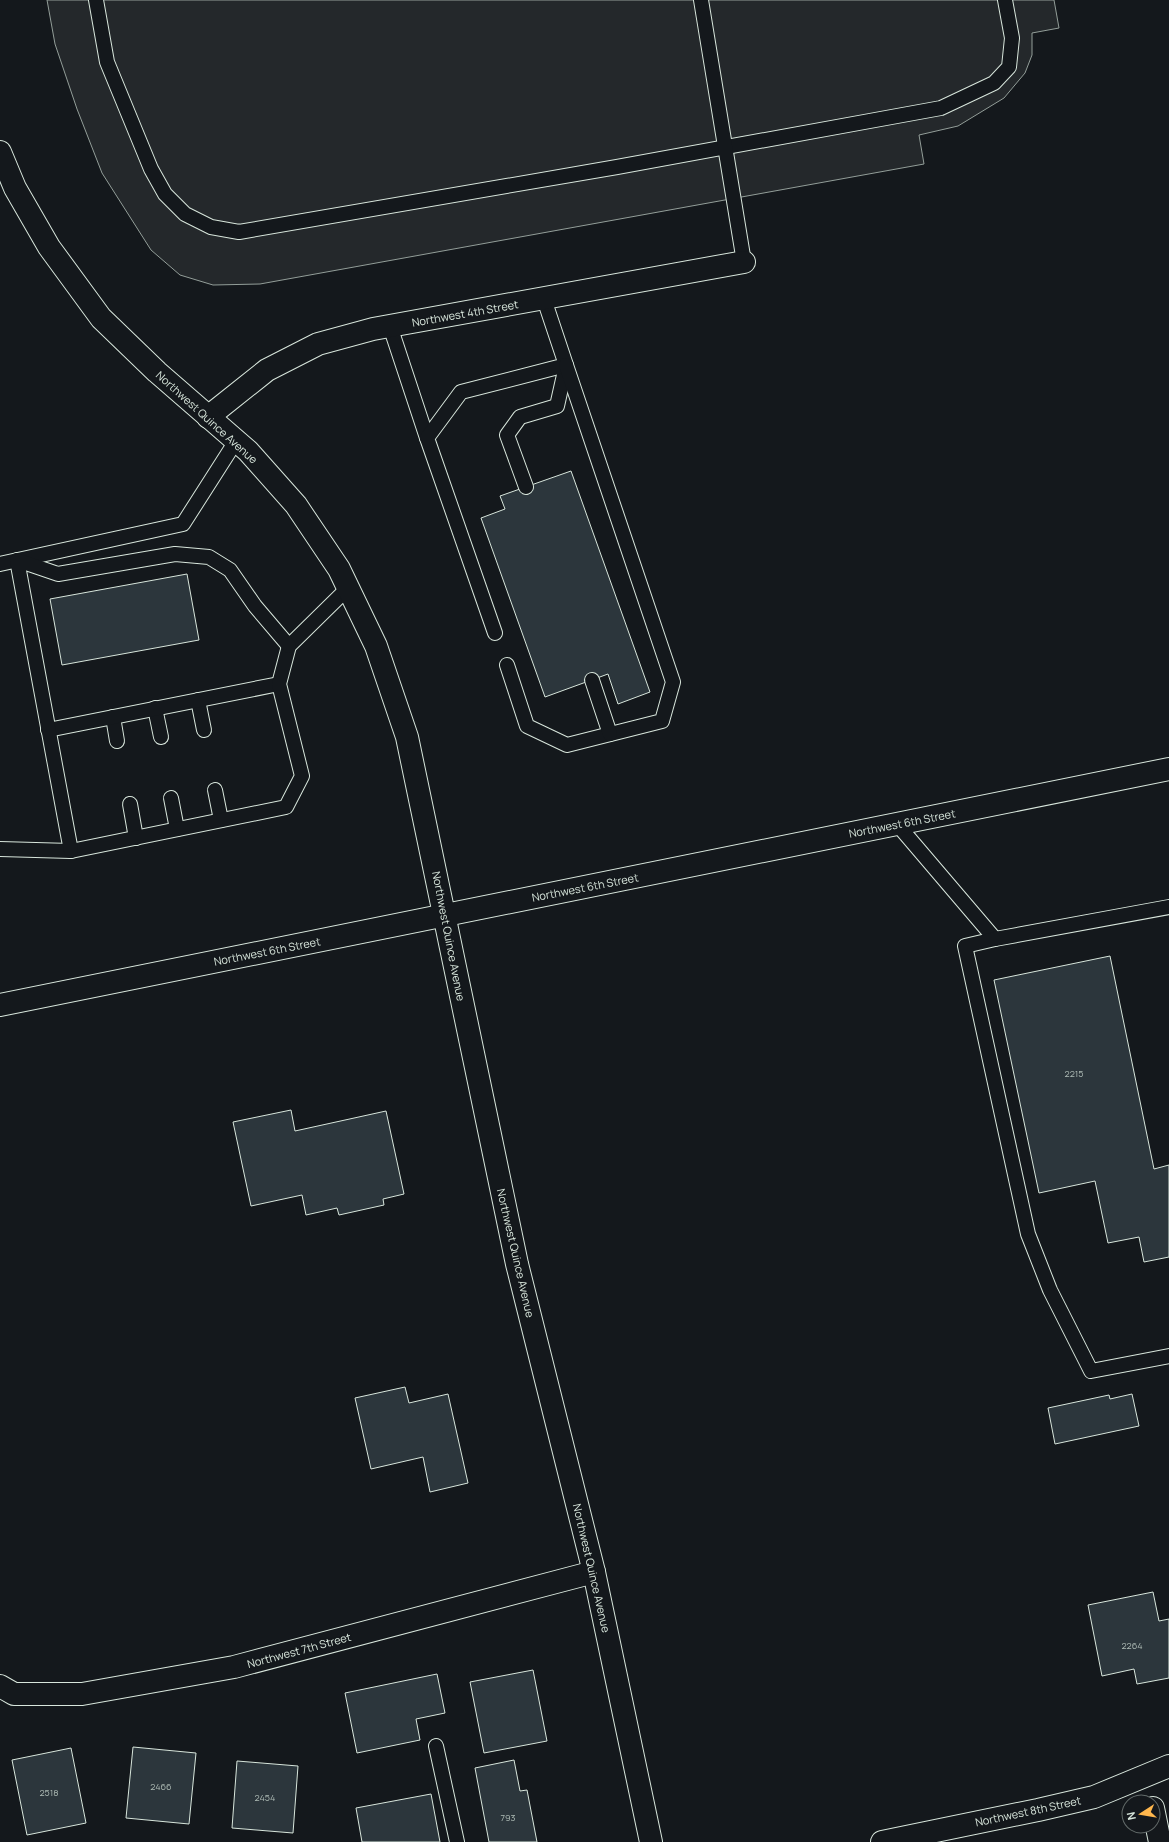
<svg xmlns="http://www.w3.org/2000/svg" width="1169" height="1842" font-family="Manrope,sans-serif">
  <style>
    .parking { fill: #24282b; stroke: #939e99 }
    .building { fill: #2c363c; stroke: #d8e6dc }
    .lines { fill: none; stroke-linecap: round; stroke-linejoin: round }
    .service-casing { stroke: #d8e6dc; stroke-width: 16 }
    .minor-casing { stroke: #d8e6dc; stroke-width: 24 }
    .tertiary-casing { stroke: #d8e6dc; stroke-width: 24 }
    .primary-casing { stroke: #d8e6dc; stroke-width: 24 }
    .service { stroke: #14181c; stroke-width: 14 }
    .minor { stroke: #14181c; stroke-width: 22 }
    .tertiary { stroke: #14181c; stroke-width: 22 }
    .primary { stroke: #14181c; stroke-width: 22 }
    .labels { text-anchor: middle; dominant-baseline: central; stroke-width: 3; stroke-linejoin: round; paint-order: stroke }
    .number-label { font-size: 9px; fill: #adbab4 }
    .street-label { font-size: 11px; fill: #d8e6dc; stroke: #14181c }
  </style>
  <rect width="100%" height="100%" fill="#14181c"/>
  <!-- parking -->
  <polygon class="parking" points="47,0 1054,0 1059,28 1032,33 1032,55 1025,73 1004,98 958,126 919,135 924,164 260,284 213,285 180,275 151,250 102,173 77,109 55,44"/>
  <!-- building -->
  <g class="building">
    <polygon points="571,471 650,692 618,704 608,674 545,697 481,518 505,509 500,496"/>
    <polygon points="187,574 199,640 62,665 50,599"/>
    <polygon points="1110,956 1154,1169 1169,1165 1169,1257 1144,1262 1139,1237 1108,1243 1095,1181 1039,1193 994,980"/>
    <polygon points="291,1110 295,1131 386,1111 404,1194 383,1199 384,1205 339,1215 337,1208 306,1215 302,1195 251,1206 233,1122"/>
    <polygon points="405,1387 409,1403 448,1394 468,1483 430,1492 423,1457 371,1469 355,1398"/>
    <polygon points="1132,1394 1139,1426 1055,1444 1048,1408 1109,1395 1110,1399"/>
    <polygon points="1153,1592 1159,1621 1169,1619 1169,1678 1137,1684 1134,1669 1102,1676 1088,1605"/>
    <polygon points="533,1670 547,1741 484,1753 470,1682"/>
    <polygon points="437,1674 445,1713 416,1719 420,1740 357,1753 345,1693"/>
    <polygon points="133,1747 196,1753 189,1824 126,1818"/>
    <polygon points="71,1748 86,1823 27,1835 12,1760"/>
    <polygon points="514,1760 520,1791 527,1790 537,1842 489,1842 475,1768"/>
    <polygon points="237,1761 298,1766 293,1833 232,1828"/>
    <polygon points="431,1794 440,1842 362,1842 356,1808"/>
  </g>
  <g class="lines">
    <defs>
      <g id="service">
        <polyline points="96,0 107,62 151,169 165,194 185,214 211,227 239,232 617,167 941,108 994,83 1009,67 1012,38 1005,0"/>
        <polyline points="701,0 744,262"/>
        <polyline points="390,326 427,438"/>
        <polyline points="526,487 507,435 520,417 557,406 566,366"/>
        <polyline points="0,564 183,524 236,441"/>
        <polyline points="495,633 427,438 461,392 566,365 544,299"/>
        <polyline points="507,665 527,726 567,745 662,721 673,682 566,365"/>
        <polyline points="592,680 610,734"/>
        <polyline points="198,700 204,730"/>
        <polyline points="155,708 161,737"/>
        <polyline points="113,717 117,741"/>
        <polyline points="48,730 279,684"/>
        <polyline points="215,790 221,820"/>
        <polyline points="171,798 177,829"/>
        <polyline points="130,804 136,838"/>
        <polyline points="897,824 995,939"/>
        <polyline points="0,849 71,851 286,807 302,776 279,684 289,646 348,588"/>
        <polyline points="71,851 17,560 58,574 175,554 209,557 230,570 255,606 289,646"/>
        <polyline points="1169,907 995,939 965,946 1028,1234 1050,1290 1091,1371 1169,1356"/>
        <polyline points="436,1746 457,1842"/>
      </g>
      <g id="minor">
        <polyline points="208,417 267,370 318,344 373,329 744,262"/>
        <polyline points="0,1686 14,1694 82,1694 234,1667 594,1572"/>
        <polyline points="1153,1808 1160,1842"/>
        <polyline points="882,1842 1038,1810 1094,1797 1169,1766"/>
      </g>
      <polyline id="tertiary" points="0,152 15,188 49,247 101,318 157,372 248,451 296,505 339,569 376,646 407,737 517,1264 594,1572 651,1842"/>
      <polyline id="primary" points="0,1005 1169,769"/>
    </defs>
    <!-- service casing -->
    <use href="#service" class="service-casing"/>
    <!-- minor casing -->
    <use href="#minor" class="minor-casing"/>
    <!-- tertiary casing -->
    <use href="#tertiary" class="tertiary-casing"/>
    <!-- primary casing -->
    <use href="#primary" class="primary-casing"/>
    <!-- service -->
    <use href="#service" class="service"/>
    <!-- minor -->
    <use href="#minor" class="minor"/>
    <!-- tertiary -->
    <use href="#tertiary" class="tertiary"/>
    <!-- primary -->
    <use href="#primary" class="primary"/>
  </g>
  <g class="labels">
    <!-- number labels -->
    <g class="number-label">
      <text x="1074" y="1073">2215</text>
      <text x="1132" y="1645">2264</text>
      <text x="161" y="1786">2466</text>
      <text x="49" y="1792">2518</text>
      <text x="265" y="1797">2454</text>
      <text x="508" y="1817">793</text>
    </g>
    <!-- street labels -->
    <g class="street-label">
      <text transform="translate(465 313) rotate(-10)">Northwest 4th Street</text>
      <text transform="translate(207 417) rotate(42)">Northwest Quince Avenue</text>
      <text transform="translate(902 823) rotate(-11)">Northwest 6th Street</text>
      <text transform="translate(585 887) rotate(-11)">Northwest 6th Street</text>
      <text transform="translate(449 936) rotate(79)">Northwest Quince Avenue</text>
      <text transform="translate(267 951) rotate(-11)">Northwest 6th Street</text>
      <text transform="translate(516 1253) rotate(77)">Northwest Quince Avenue</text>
      <text transform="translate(592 1568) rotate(77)">Northwest Quince Avenue</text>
      <text transform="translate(299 1650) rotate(-15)">Northwest 7th Street</text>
      <text transform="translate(1028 1811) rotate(-12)">Northwest 8th Street</text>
    </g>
  </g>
  <!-- north arrow -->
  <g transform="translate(1141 1814) rotate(258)"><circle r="19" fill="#14181c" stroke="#626a69"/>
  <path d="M0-3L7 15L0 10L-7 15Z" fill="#ffb74d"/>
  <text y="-6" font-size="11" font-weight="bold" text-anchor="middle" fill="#d8e6dc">N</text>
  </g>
</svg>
